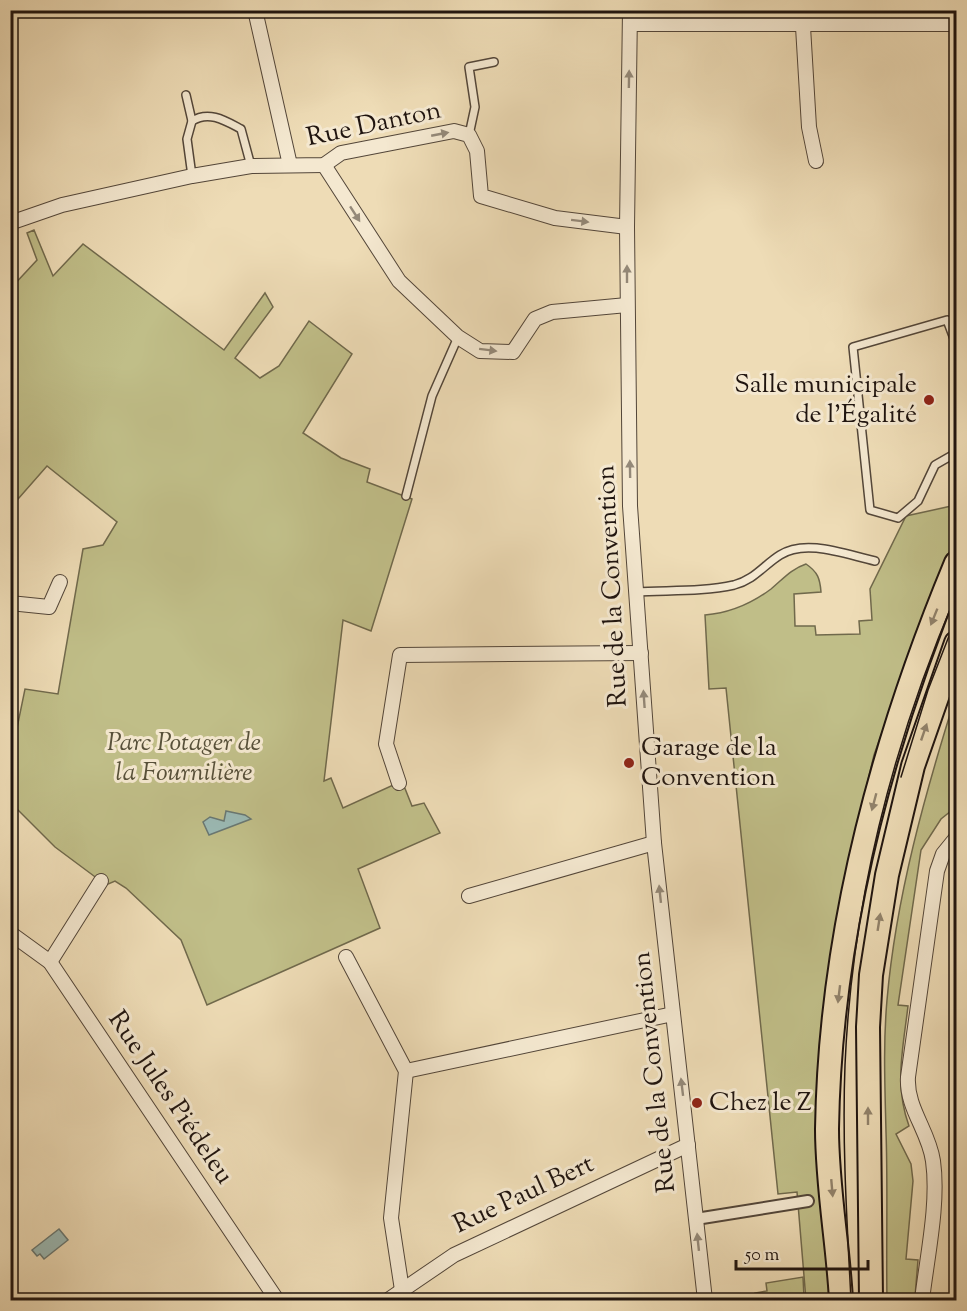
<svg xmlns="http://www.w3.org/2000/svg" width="967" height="1311" font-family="'Sorts Mill Goudy',serif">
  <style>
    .green { fill: #c0be88; stroke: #70694c; stroke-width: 1.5 }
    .water { fill: #9bbab5; stroke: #697873; stroke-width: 1.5 }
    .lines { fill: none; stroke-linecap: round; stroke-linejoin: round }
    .service-casing { stroke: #534639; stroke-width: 10 }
    .pedestrian-casing { stroke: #534639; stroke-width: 14 }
    .minor-casing { stroke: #534639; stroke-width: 16 }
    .primary-casing { stroke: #1f140f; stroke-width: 26 }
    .service { stroke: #f4e8d0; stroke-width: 7 }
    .pedestrian { stroke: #f4e8d0; stroke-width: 10 }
    .minor { stroke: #f4e8d0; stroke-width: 14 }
    .primary { stroke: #eedcb6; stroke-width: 22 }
    .tram { stroke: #1f140f; stroke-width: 1.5 }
    .oneway { fill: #948979 }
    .oneway2 { fill: #91826b }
    .poi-dot { fill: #8f2418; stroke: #f4e8d0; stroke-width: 2 }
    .labels { text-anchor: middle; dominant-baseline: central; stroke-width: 6; stroke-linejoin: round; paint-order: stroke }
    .street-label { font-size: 26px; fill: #1f140f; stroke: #f4e8d0 }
    .poi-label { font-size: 26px; fill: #1f140f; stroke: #f4e8d0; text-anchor: start }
    .park-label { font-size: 26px; font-style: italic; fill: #575039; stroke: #f4e8d0 }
  </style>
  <rect width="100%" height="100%" fill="#eedcb6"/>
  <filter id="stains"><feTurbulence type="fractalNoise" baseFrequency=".00333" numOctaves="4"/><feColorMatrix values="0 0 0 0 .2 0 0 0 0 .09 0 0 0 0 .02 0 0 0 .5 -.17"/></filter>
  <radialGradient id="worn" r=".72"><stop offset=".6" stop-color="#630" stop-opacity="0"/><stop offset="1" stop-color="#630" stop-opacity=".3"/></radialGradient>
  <!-- green -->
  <g class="green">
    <polygon points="34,230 53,276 83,244 224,350 265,293 273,307 235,358 260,378 279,366 309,321 352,354 303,433 341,458 370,469 367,482 412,499 371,631 343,620 324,781 331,778 343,808 402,781 412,806 424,803 440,833 358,869 380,928 207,1005 181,940 126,888 115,881 106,885 55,847 11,803 11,757 25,689 58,694 83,549 103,545 117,522 47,466 11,507 11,288 37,260 27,233"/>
    <path d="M956,505V536L929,601L874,755L850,855L833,949L827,1245L829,1300H806L797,1192L778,1194L726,688L709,689L705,615C730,613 751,604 771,589C783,579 791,569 806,564C818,572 820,579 821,592L794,594L795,626H815L816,635L860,634L859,621L872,620L870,589L906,516Z"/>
    <path d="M956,695V807L941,819L921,850L898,1005L908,1006C903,1049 894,1085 909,1126L896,1134L911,1164L913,1181L906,1259L918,1260L915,1297H907V1300H887C886,1245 888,1188 886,1132C885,1088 883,1045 887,1000C896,896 925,794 956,695Z"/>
    <polygon points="803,1277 804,1297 756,1300 755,1293 767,1291 766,1283"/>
  </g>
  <!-- water -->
  <g class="water">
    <polygon points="226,811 245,815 251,819 209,835 203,822 210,817 224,821"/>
    <polygon points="59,1229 68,1240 44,1259 40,1254 37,1256 32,1250"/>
  </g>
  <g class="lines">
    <defs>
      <g id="service">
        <polyline points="186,95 192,121"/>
        <polyline points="469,135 475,107 469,67 494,62"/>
        <path d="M192,176L187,139L192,121C209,110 226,121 241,129L251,166"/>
        <polyline points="956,344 947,320 853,347 870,510 898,518 918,501 935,465 956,453"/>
        <polyline points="406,496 432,396 458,337"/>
        <path d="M636,592C668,590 703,592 734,585C754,580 764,565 780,555C806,538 847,555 875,561"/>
      </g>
      <polyline id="pedestrian" points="696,1219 808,1201"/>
      <g id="minor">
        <polyline points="255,10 290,165"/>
        <polyline points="630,10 627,227 630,506 654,843 705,1300"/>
        <polyline points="802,10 809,127 816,161"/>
        <polyline points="630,24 956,24"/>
        <polyline points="324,165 399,281 458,337 480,351 513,352 535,319 552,312 627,305"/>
        <polyline points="10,223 62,205 192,176 251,166 324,165 341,153 454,131 469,135 477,151 481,196 555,218 627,227"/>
        <polyline points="10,603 49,607 60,582"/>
        <polyline points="399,783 386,744 400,655 641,653"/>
        <polyline points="469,896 654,843"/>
        <polyline points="10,933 50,962 277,1300"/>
        <polyline points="346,957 406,1071 391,1218 402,1290"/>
        <polyline points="50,962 101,881"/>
        <polyline points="406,1071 673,1014"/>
        <polyline points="388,1300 454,1255 688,1145"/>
        <path d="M922,1300C927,1257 939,1203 933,1161C929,1131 906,1108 908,1077L937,871L943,854L956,838"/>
      </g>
      <g id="primary">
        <path d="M841,1300C838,1244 827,1186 827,1129C830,934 882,741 956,563"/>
        <polyline points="871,1300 868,1027 871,975 887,875 913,766 956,643"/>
      </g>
    </defs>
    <!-- service casing -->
    <use href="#service" class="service-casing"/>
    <!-- pedestrian casing -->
    <use href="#pedestrian" class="pedestrian-casing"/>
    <!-- minor casing -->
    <use href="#minor" class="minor-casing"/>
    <!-- primary casing -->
    <use href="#primary" class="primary-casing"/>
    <!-- service -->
    <use href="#service" class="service"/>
    <!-- pedestrian -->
    <use href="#pedestrian" class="pedestrian"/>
    <!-- minor -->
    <use href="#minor" class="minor"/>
    <!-- primary -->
    <use href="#primary" class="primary"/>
    <!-- tram -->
    <g class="tram">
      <polyline points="901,777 928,690 956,618"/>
      <path d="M851,1300C847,1222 842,1143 845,1065C852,903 893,743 956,595"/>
    </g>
  </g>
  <!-- one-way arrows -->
  <defs><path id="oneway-solid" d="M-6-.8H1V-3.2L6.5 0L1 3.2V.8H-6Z" transform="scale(1.5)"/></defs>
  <g class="oneway">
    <use href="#oneway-solid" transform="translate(629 79) rotate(-89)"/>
    <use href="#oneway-solid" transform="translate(440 134) rotate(-11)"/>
    <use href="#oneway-solid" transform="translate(355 214) rotate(57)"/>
    <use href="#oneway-solid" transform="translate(580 221) rotate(7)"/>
    <use href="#oneway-solid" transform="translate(627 274) rotate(-90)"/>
    <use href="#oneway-solid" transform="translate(488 350) rotate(7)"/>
    <use href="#oneway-solid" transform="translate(630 469) rotate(-91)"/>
    <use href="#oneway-solid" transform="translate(644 699) rotate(-94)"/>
    <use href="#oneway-solid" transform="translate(660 894) rotate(-96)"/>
    <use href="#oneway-solid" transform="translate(682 1087) rotate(-97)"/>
    <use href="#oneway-solid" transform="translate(698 1242) rotate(-96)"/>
  </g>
  <g class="oneway2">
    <use href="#oneway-solid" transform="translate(934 617) rotate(112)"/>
    <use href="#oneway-solid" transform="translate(924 732) rotate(-71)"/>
    <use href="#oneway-solid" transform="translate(874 802) rotate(105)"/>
    <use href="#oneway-solid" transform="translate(879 922) rotate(-81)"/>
    <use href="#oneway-solid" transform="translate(839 994) rotate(97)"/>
    <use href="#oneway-solid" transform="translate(868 1116) rotate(-90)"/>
    <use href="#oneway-solid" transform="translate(832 1188) rotate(85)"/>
  </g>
  <!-- markers -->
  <g class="poi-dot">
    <circle cx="929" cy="400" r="6"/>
    <circle cx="629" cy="763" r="6"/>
    <circle cx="697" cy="1103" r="6"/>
  </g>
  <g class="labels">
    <!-- street labels -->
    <g class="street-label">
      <text transform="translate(374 125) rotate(-12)">Rue Danton</text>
      <text transform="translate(613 586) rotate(-93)">Rue de la Convention</text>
      <text transform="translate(655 1072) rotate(-96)">Rue de la Convention</text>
      <text transform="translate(170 1098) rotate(56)">Rue Jules Piédeleu</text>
      <text transform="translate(524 1195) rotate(-25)">Rue Paul Bert</text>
    </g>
    <!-- poi labels -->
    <g class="poi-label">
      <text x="917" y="385" text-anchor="end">Salle municipale<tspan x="917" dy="30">de l'Égalité</tspan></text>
      <text x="641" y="748">Garage de la<tspan x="641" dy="30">Convention</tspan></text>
      <text x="709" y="1103">Chez le Z</text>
    </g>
    <!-- park labels -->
    <g class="park-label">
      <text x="184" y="743">Parc Potager de<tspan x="184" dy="30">la Fournilière</tspan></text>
    </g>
  </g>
  <!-- margin -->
  <rect width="967" height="1311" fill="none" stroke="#eedcb6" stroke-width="36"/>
  <rect x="12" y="12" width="943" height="1287" fill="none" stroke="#1f140f" stroke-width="3"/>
  <rect x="18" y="18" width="931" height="1275" fill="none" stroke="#1f140f" stroke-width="1.5"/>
  <!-- scale -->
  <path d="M736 1260v9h132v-9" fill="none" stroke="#1f140f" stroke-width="3"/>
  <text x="745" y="1260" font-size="18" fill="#1f140f" stroke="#f4e8d0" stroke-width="4.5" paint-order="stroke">50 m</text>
  <rect width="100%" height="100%" filter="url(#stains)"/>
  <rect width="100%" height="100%" fill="url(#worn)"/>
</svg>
